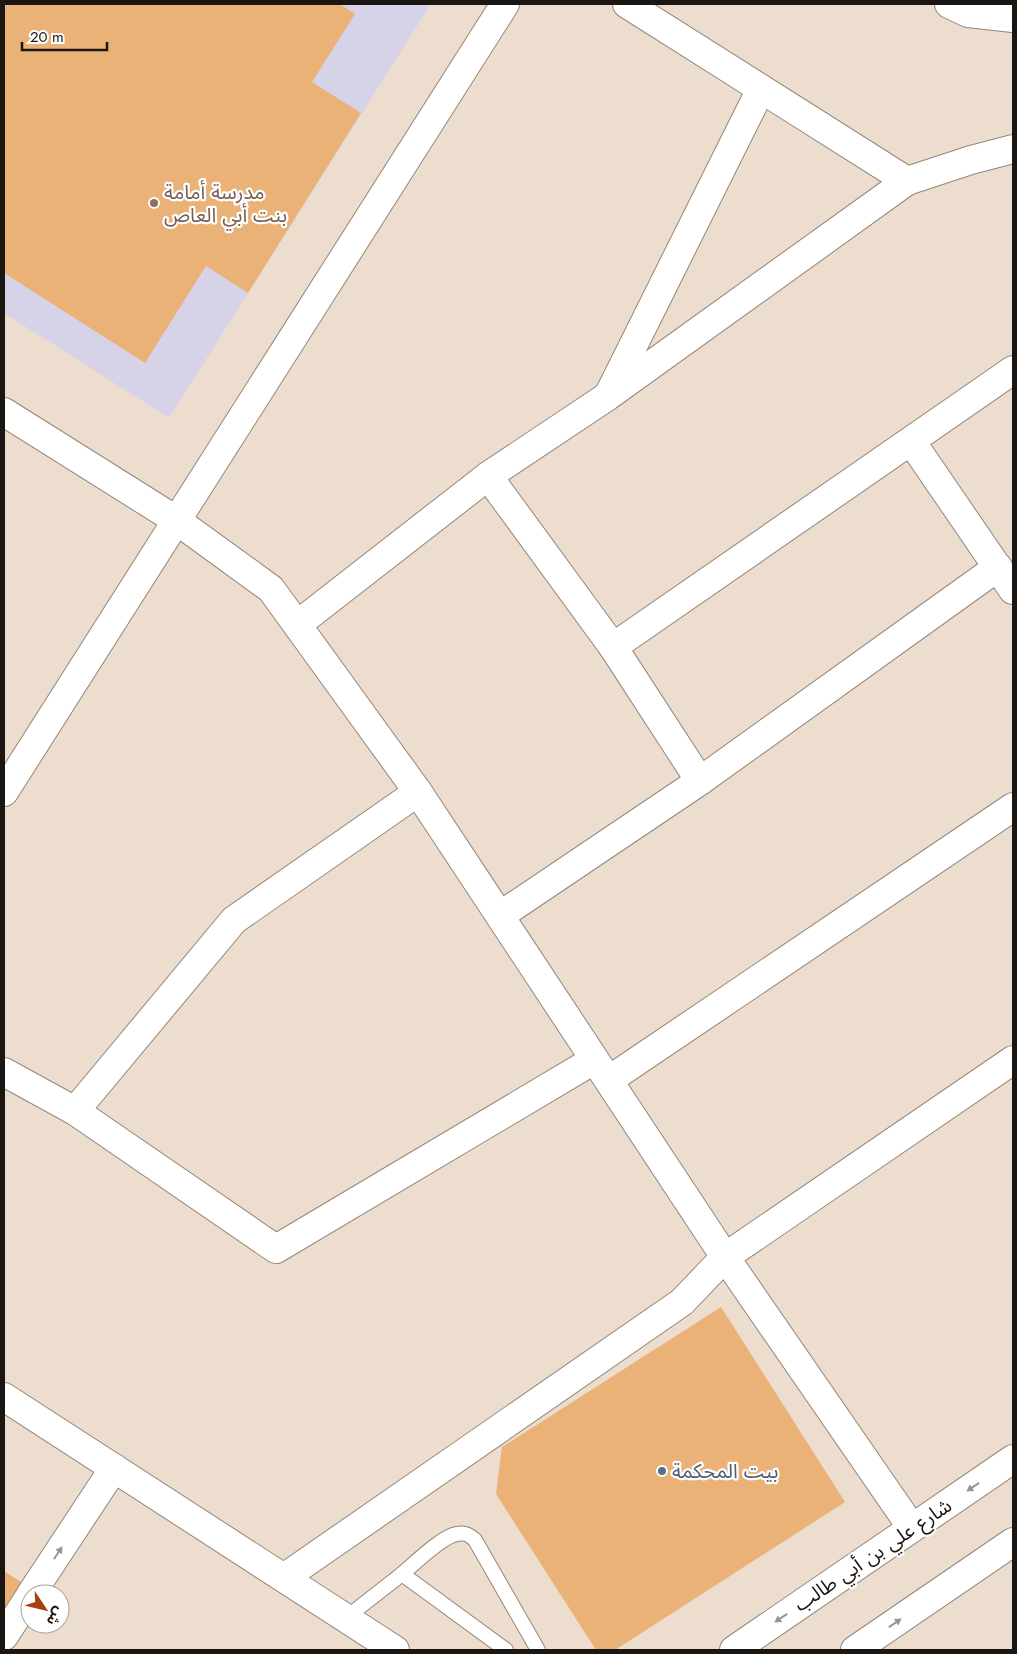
<svg xmlns="http://www.w3.org/2000/svg" width="1017" height="1654" font-family="Jost,'Noto Sans Arabic',sans-serif">
  <style>
    .education { fill: #d6d3e9 }
    .building { fill: #eab277 }
    .lines { fill: none; stroke-linecap: round; stroke-linejoin: round }
    .lane-casing { stroke: #948679; stroke-width: 16 }
    .street-casing { stroke: #948679; stroke-width: 30 }
    .secondary-casing { stroke: #948679; stroke-width: 30 }
    .lane { stroke: #fff; stroke-width: 14 }
    .street { stroke: #fff; stroke-width: 28 }
    .secondary { stroke: #fff; stroke-width: 28 }
    .oneway { fill: #989694 }
    .education-dot { fill: #8d6e63; stroke: #fff; stroke-width: 2 }
    .service-dot { fill: #5c6f8a; stroke: #fff; stroke-width: 2 }
    .labels { text-anchor: middle; dominant-baseline: central; stroke-width: 4.5; stroke-linejoin: round; paint-order: stroke }
    .education-label { font-size: 20px; fill: #785e54; stroke: #fff; text-anchor: start }
    .service-label { font-size: 20px; fill: #4e5e75; stroke: #fff; text-anchor: start }
    .street-label { font-size: 20px; fill: #1b1611; stroke: #fff }
  </style>
  <rect width="100%" height="100%" fill="#ecddcf"/>
  <!-- education -->
  <polygon class="education" points="4,4 431,4 169,418 4,313"/>
  <!-- building -->
  <g class="building">
    <polygon points="4,4 340,4 355,14 312,82 361,113 248,293 206,266 145,363 4,273"/>
    <polygon points="721,1307 845,1502 615,1650 596,1650 496,1494 502,1447"/>
    <polygon points="4,1571 27,1586 4,1622"/>
  </g>
  <g class="lines">
    <defs>
      <g id="lane">
        <polyline points="347,1617 402,1574"/>
        <path d="M506,1650L402,1574C414,1564 442,1536 457,1534C465,1532 469,1535 475,1540L538,1650"/>
      </g>
      <g id="street">
        <polyline points="627,4 907,181"/>
        <polyline points="610,392 761,89"/>
        <polyline points="4,412 176,520 271,589 418,792 725,1257 912,1528"/>
        <polyline points="911,441 1013,590"/>
        <polyline points="488,476 613,647 700,781"/>
        <polyline points="298,624 488,476 608,396 907,181 971,160 1013,149"/>
        <polyline points="613,647 1013,370"/>
        <polyline points="4,792 505,4"/>
        <polyline points="501,915 700,781 998,567"/>
        <polyline points="4,1072 75,1111 276,1249 594,1060"/>
        <polyline points="609,1080 1013,807"/>
        <polyline points="75,1111 234,920 418,792"/>
        <polyline points="4,1397 395,1650"/>
        <polyline points="285,1577 682,1302 725,1257 1013,1060"/>
        <polyline points="31,1594 114,1468"/>
        <polyline points="4,1636 30,1596"/>
      </g>
      <g id="secondary">
        <polyline points="949,4 968,13 1013,18"/>
        <polyline points="734,1650 1013,1459"/>
        <polyline points="855,1650 1013,1542"/>
      </g>
    </defs>
    <!-- lane casing -->
    <use href="#lane" class="lane-casing"/>
    <!-- street casing -->
    <use href="#street" class="street-casing"/>
    <!-- secondary casing -->
    <use href="#secondary" class="secondary-casing"/>
    <!-- lane -->
    <use href="#lane" class="lane"/>
    <!-- street -->
    <use href="#street" class="street"/>
    <!-- secondary -->
    <use href="#secondary" class="secondary"/>
  </g>
  <!-- one-way arrows -->
  <defs><path id="oneway-solid" d="M-6-.8H1V-3.2L6.5 0L1 3.2V.8H-6Z" transform="scale(1.25)"/></defs>
  <g class="oneway">
    <use href="#oneway-solid" transform="translate(973 1487) rotate(146)"/>
    <use href="#oneway-solid" transform="translate(58 1553) rotate(-57)"/>
    <use href="#oneway-solid" transform="translate(781 1618) rotate(146)"/>
    <use href="#oneway-solid" transform="translate(895 1623) rotate(-34)"/>
  </g>
  <!-- markers -->
  <circle class="education-dot" cx="154" cy="203" r="5"/>
  <circle class="service-dot" cx="662" cy="1471" r="5"/>
  <g class="labels">
    <!-- education labels -->
    <g class="education-label">
      <text x="164" y="192">مدرسة أمامة<tspan x="164" dy="23">بنت أبي العاص</tspan></text>
    </g>
    <!-- service labels -->
    <g class="service-label">
      <text x="672" y="1471">بيت المحكمة</text>
    </g>
    <!-- street labels -->
    <g class="street-label">
      <text transform="translate(873 1555) rotate(-34)">شارع علي بن أبي طالب</text>
    </g>
  </g>
  <!-- border -->
  <rect width="1017" height="1654" fill="none" stroke="#1b1611" stroke-width="10"/>
  <!-- north arrow -->
  <g transform="translate(45 1609) rotate(125)"><circle r="24" fill="#ffffff" stroke="#a4a2a0"/>
  <path d="M0-4L9 19L0 12L-9 19Z" fill="#a5410d"/>
  <text y="-8" font-size="14" font-weight="bold" text-anchor="middle" fill="#1b1611">ش</text>
  </g>
  <!-- scale -->
  <path d="M22 42v8h85v-8" fill="none" stroke="#1b1611" stroke-width="2.5"/>
  <text x="30" y="42" font-size="15" fill="#1b1611" stroke="#ffffff" stroke-width="4" paint-order="stroke">20 m</text>
</svg>
